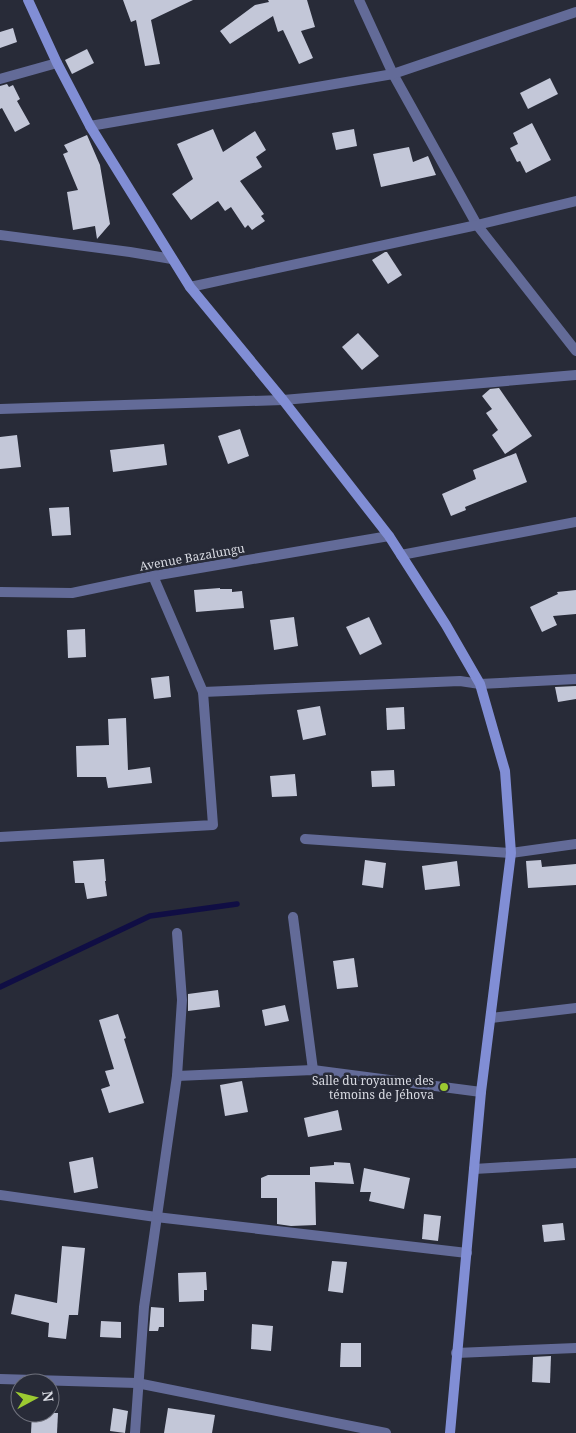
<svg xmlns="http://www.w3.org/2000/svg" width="576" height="1433" font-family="'Noto Serif',serif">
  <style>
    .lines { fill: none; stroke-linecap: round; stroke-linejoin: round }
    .stream { stroke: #100e44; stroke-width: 5.5 }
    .building { fill: #c3c7d8 }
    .street { stroke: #636b98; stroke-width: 10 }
    .secondary { stroke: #818ed5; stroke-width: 10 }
    .poi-dot { fill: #9cca31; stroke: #282b38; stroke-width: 2 }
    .labels { text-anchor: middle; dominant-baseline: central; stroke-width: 5; stroke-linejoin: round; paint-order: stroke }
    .street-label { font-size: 12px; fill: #d9dbe3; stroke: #282b38 }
    .poi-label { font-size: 12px; fill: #d9dbe3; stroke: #282b38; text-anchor: end }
  </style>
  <rect width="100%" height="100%" fill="#282b38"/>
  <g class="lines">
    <!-- stream -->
    <polyline class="stream" points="0,987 150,916 237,904"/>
  </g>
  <!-- building -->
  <g class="building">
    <polygon points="123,0 193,0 151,20 160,64 145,66 136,20 131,22"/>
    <polygon points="268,0 307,0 315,27 301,31 313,58 299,64 283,30 278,32 273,16 230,44 220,31 255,5 269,2"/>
    <polygon points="13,28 17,42 0,48 0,32"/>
    <polygon points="87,49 94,63 72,74 65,60"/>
    <polygon points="550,78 558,94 528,109 520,93"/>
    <polygon points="7,84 9,87 13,85 20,99 17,101 30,124 15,132 2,108 0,109 0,86"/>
    <polygon points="532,123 551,160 526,173 520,161 517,162 510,148 518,144 513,133"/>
    <polygon points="213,129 223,152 255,131 266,150 256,157 262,167 240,181 264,214 261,216 265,221 252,230 248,225 245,228 231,207 225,211 218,201 191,220 172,194 193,179 177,144"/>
    <polygon points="354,129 357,146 336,150 332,133"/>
    <polygon points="87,135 100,165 110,224 97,239 95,226 73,230 67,192 78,190 63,154 68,152 64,145"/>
    <polygon points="409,147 413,162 428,156 436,175 381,187 373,154"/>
    <polygon points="385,252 387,252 402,275 388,284 372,260"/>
    <polygon points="358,333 379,356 362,370 342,347"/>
    <polygon points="499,388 532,436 505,454 492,435 498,430 486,413 492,409 482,396 490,389"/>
    <polygon points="240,429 249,456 228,464 218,436"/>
    <polygon points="17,435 21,467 0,469 0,437"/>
    <polygon points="164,444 167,465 113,472 110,450"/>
    <polygon points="516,453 527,482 465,507 466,510 451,516 442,494 476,479 473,470"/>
    <polygon points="69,507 71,535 52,536 49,508"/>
    <polygon points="220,588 220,589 232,589 232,592 242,591 244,608 196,612 194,590"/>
    <polygon points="576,590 576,614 553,616 557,625 542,632 530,607 558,594 557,592"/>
    <polygon points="294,617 298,646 274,650 270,620"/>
    <polygon points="369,617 382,644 360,655 346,627"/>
    <polygon points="85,629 86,657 68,658 67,630"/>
    <polygon points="169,676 171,697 154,699 151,678"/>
    <polygon points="576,686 576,699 558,702 555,687"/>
    <polygon points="320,706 326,735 303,740 297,710"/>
    <polygon points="404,707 405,729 387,730 386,708"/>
    <polygon points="126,718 128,770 150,767 152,783 108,788 106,777 77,777 76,746 109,745 108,719"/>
    <polygon points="394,770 395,786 372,787 371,771"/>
    <polygon points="295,774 297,796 272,797 270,776"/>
    <polygon points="104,859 106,881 105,881 107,896 87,899 84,883 75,883 73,861"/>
    <polygon points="365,860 386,863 383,888 362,885"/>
    <polygon points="541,860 542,867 576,864 576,885 528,888 526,861"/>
    <polygon points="457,861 460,886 425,890 422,866"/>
    <polygon points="354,958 358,987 337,989 333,961"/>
    <polygon points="218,990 220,1007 188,1011 188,994"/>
    <polygon points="285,1005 289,1021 265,1026 262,1010"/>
    <polygon points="118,1014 126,1038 124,1039 144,1103 109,1113 101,1089 110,1086 105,1071 114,1069 99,1020"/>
    <polygon points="242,1081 248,1112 225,1116 220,1085"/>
    <polygon points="338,1110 342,1130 308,1137 304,1118"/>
    <polygon points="93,1157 98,1188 74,1193 69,1162"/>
    <polygon points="334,1162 350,1163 354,1184 315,1182 316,1225 291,1226 277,1224 277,1198 261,1198 261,1178 268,1175 310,1175 310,1167 334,1165"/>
    <polygon points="364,1168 410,1178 404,1209 369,1201 371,1192 360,1192"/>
    <polygon points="424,1214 441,1216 438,1241 422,1239"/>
    <polygon points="563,1223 565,1240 544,1242 542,1225"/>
    <polygon points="62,1246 85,1248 78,1315 69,1315 66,1339 48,1337 49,1323 11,1314 15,1294 57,1303"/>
    <polygon points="332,1261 347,1262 343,1293 328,1291"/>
    <polygon points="206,1272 207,1290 204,1290 204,1301 179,1302 178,1273"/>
    <polygon points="151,1307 164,1308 164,1327 159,1327 158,1331 149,1331"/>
    <polygon points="101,1321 121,1322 121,1338 100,1337"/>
    <polygon points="252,1324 273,1326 271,1351 251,1349"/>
    <polygon points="341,1343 361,1343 361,1367 340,1367"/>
    <polygon points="551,1356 550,1383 532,1382 533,1357"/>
    <polygon points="113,1408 128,1411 125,1433 110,1431"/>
    <polygon points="168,1408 215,1415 212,1433 164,1433"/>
    <polygon points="32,1413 58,1413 57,1433 31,1433"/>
  </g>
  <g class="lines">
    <!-- street -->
    <g class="street">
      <polyline points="359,0 393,74 477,225 576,351"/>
      <polyline points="0,79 57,63"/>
      <polyline points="90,126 393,74 576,12"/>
      <polyline points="0,235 130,252 172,259"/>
      <polyline points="190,287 477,225 576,201"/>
      <polyline points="0,409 283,400 576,375"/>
      <polyline points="401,555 576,522"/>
      <polyline points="0,592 72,593 153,576 389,536"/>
      <polyline points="203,692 460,681 480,684 576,679"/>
      <polyline points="0,837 213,825 203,692 153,576"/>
      <polyline points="305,839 511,853 576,844"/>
      <polyline points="293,917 313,1070"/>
      <polyline points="491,1018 576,1008"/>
      <polyline points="177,1076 313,1070 481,1092"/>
      <polyline points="474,1169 576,1163"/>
      <polyline points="0,1195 156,1217 467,1253"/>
      <polyline points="456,1353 576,1348"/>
      <polyline points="0,1379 137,1383 386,1433"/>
      <polyline points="135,1433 144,1307 177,1076 182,1000 177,933"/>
    </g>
    <!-- secondary -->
    <polyline class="secondary" points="28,0 57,63 90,126 190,287 283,400 389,536 446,625 480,684 505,771 511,853 481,1092 450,1433"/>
  </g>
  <!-- markers -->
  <circle class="poi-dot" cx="444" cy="1087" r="5"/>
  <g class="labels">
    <!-- street labels -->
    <g class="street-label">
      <text transform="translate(192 557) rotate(-10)">Avenue Bazalungu</text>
    </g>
    <!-- poi labels -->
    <g class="poi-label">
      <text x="434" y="1080">Salle du royaume des<tspan x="434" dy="14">témoins de Jéhova</tspan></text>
    </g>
  </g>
  <!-- north arrow -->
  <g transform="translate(35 1398) rotate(83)"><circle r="24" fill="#282b38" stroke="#6f717c"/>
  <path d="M0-4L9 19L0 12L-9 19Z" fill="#9cca31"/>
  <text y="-8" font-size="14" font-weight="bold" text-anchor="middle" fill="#d9dbe3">N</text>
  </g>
</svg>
